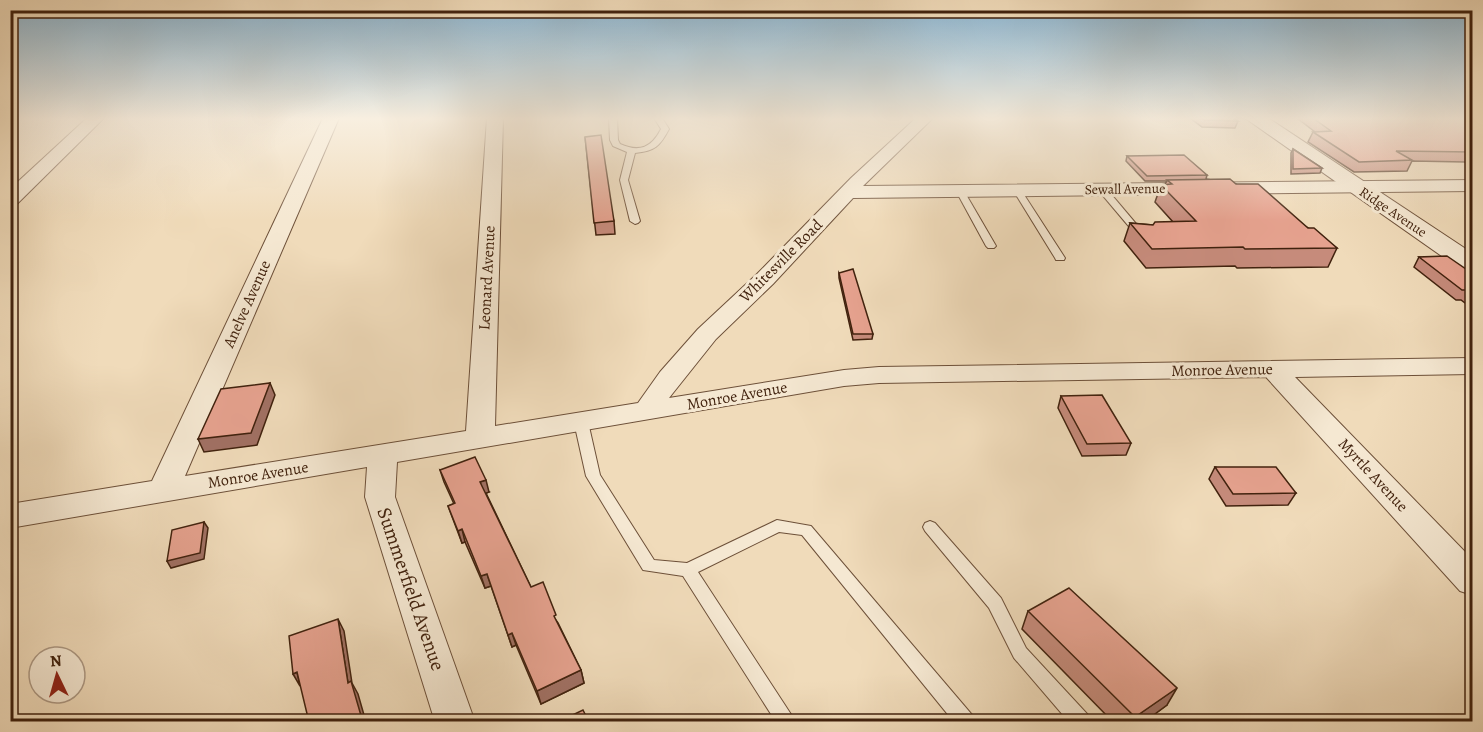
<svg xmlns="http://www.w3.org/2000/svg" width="1483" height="732" font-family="Alegreya,serif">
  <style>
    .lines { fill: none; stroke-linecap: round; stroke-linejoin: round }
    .service-casing { stroke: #6d5039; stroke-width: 2 }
    .minor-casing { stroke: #6d5039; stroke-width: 2 }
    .tertiary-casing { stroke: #6d5039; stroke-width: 2 }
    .service { fill: #f5e8d2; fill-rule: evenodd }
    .minor { fill: #f5e8d2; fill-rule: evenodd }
    .tertiary { fill: #f5e8d2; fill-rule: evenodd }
    .wall { fill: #c68b7b; stroke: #41220e; stroke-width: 1.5 }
    .shaded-wall { fill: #a17164; stroke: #41220e; stroke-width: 1.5 }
    .building { fill: #e6a28f; stroke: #41220e; stroke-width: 1.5 }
    .labels { text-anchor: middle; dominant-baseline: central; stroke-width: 6; stroke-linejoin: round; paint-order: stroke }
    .far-street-label { font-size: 14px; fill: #41220e; stroke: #f5e8d2 }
    .street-label { font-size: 16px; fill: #41220e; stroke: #f5e8d2 }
    .near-street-label { font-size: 20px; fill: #41220e; stroke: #f5e8d2 }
  </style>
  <rect width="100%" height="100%" fill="#f0dbba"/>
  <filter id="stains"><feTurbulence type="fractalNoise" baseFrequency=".00333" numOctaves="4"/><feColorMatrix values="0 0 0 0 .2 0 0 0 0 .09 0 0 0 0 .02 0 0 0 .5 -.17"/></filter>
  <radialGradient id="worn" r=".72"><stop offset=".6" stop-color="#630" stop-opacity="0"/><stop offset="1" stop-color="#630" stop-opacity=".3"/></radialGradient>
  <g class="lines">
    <defs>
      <g id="service">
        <path d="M609,118H617L618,140L620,144C640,153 652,147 661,129L654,118H662L669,129C660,146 655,151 635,153L628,180L640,221L638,223L635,224L630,221L620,180L627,152L613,146L610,140Z"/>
        <polygon points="1102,186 1105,187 1143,232 1143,236 1137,236 1099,191 1099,187"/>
        <polygon points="1017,187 1021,190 1065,258 1064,260 1056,260 1055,258 1013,190"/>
        <polygon points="960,188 964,191 996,246 994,248 988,248 986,246 956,191"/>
        <polygon points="581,418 586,419 588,422 600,475 654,560 687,563 777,520 811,526 973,716 975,722 954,722 802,535 779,532 698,572 796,722 776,722 683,576 643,570 586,476 574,422 576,419"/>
        <polygon points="930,521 935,523 1001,598 1026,648 1089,716 1091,722 1069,722 1014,658 989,608 925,531 923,527 925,523"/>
      </g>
      <g id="minor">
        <polygon points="87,118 104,118 17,204 10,206 10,189"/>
        <polygon points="323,118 339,118 185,476 466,431 487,118 503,118 495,426 638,403 660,372 698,329 757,274 851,178 916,118 933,118 863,186 1472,180 1472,191 853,198 773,284 716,339 669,398 844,370 879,367 1472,358 1472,374 1295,377 1472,559 1472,595 1460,591 1266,377 879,383 844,386 397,462 395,497 475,722 435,722 365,497 367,467 10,528 10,504 152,481"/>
      </g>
      <polygon id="tertiary" points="1245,118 1268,118 1472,253 1472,273 1463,271"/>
    </defs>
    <!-- service casing -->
    <use href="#service" class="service-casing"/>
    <!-- minor casing -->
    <use href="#minor" class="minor-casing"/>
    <!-- tertiary casing -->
    <use href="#tertiary" class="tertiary-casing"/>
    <!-- service -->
    <use href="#service" class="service"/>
    <!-- minor -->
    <use href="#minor" class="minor"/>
    <!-- tertiary -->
    <use href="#tertiary" class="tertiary"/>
  </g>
  <!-- wall -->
  <g class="wall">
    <polygon points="1190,118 1233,118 1238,121 1235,128 1202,127"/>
    <polygon points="1297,118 1473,118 1473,166 1466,162 1412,161 1407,171 1354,172 1308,142 1313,132 1315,132"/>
    <polygon points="585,137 614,221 615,234 596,235"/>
    <polygon points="1293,149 1322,168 1320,173 1291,174 1291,153"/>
    <polygon points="1127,156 1207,175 1206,179 1236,184 1308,228 1337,248 1328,267 1237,268 1235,266 1146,268 1124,241 1130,223 1153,225 1173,222 1155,202 1161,185 1165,184 1167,181 1145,181 1126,161"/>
    <polygon points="1419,257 1473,274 1473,309 1461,300 1456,300 1414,267"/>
    <polygon points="839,273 873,334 872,339 853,340 839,278"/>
    <polygon points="1061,396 1131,443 1126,455 1082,456 1058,408"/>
    <polygon points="1215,467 1296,493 1288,505 1226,506 1209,479"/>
    <polygon points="440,470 489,492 486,493 531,587 558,623 581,670 584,683 541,704 516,645 512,647 491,586 485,588 465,542 462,543 448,506 454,504 444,482"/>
    <polygon points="1028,611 1167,705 1144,722 1113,722 1022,629"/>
  </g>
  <!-- shaded-wall -->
  <g class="shaded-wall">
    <polygon points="270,383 275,395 257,445 204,452 198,439"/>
    <polygon points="486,480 489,492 484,494 480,482"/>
    <polygon points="204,522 208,528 204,559 171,568 167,561"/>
    <polygon points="462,529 465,542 462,543 458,531"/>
    <polygon points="487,574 491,586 485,588 481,576"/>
    <polygon points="338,619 344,631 352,683 358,694 366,722 358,722 348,683"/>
    <polygon points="512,633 516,645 512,647 508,635"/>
    <polygon points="581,670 584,683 541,704 537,691"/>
    <polygon points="297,672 300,686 293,674"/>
    <polygon points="1177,688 1167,705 1144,722 1133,722 1135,717"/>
  </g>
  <!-- building -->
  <g class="building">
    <polygon points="1202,118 1233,118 1238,121 1204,120"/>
    <polygon points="1313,118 1473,118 1473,152 1396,151 1412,160 1359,162 1313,132 1331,131"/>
    <polygon points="601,135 614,221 594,223 585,137"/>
    <polygon points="1293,149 1322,168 1293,169"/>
    <polygon points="1184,155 1207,175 1147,176 1127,156"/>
    <polygon points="1230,179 1236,184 1258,184 1308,228 1314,228 1337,248 1245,249 1243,247 1152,249 1130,223 1153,225 1155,222 1196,221 1161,185 1172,184 1167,180"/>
    <polygon points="1447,256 1473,274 1473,294 1468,290 1462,290 1419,257"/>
    <polygon points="853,269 873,334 853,334 839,273"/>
    <polygon points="270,383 251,433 198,439 221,389"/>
    <polygon points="1102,395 1131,443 1087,444 1061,396"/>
    <polygon points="475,457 486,480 480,482 531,587 543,582 556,615 554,616 581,670 537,691 512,633 508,635 487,574 481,576 462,529 458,531 448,506 455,503 440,470"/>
    <polygon points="1215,467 1276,467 1296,493 1233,494"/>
    <polygon points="204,522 200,553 167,561 172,530"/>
    <polygon points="1069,588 1177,688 1135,717 1028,611"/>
    <polygon points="338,619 348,683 351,681 362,719 358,722 309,722 297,672 293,674 289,636"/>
    <polygon points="583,710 589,722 558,722"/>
  </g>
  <!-- sky -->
  <linearGradient id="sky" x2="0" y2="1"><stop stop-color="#89b6d4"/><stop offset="0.54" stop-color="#f8efe0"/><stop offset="1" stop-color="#f8efe0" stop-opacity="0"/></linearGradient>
  <rect width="1483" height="220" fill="url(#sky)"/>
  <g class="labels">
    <!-- far-street labels -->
    <g class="far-street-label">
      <text transform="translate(1125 189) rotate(-1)">Sewall Avenue</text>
      <text transform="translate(1393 212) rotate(34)">Ridge Avenue</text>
    </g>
    <!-- street labels -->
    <g class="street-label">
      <text transform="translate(781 261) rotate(-45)">Whitesville Road</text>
      <text transform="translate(487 278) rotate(-87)">Leonard Avenue</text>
      <text transform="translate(247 304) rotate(-66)">Anelve Avenue</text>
      <text transform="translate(1222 370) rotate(-1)">Monroe Avenue</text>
      <text transform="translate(737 396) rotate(-10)">Monroe Avenue</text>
      <text transform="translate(258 475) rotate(-9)">Monroe Avenue</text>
      <text transform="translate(1373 475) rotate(47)">Myrtle Avenue</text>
    </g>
    <!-- near-street labels -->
    <g class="near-street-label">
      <text transform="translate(411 589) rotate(71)">Summerfield Avenue</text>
    </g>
  </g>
  <!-- margin -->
  <rect width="1483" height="732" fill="none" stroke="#f0dbba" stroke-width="36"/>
  <rect x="12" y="12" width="1459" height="708" fill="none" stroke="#41220e" stroke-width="3"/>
  <rect x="18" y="18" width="1447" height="696" fill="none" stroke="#41220e" stroke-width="1.5"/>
  <!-- north arrow -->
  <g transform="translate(57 675) rotate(355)"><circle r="28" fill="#f5e8d2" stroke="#ad9984" stroke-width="1.5"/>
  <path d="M0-4.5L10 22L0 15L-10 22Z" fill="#8f2418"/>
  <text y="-9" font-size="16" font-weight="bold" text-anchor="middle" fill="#41220e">N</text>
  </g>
  <rect width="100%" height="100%" filter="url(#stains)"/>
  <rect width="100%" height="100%" fill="url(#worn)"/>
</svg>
